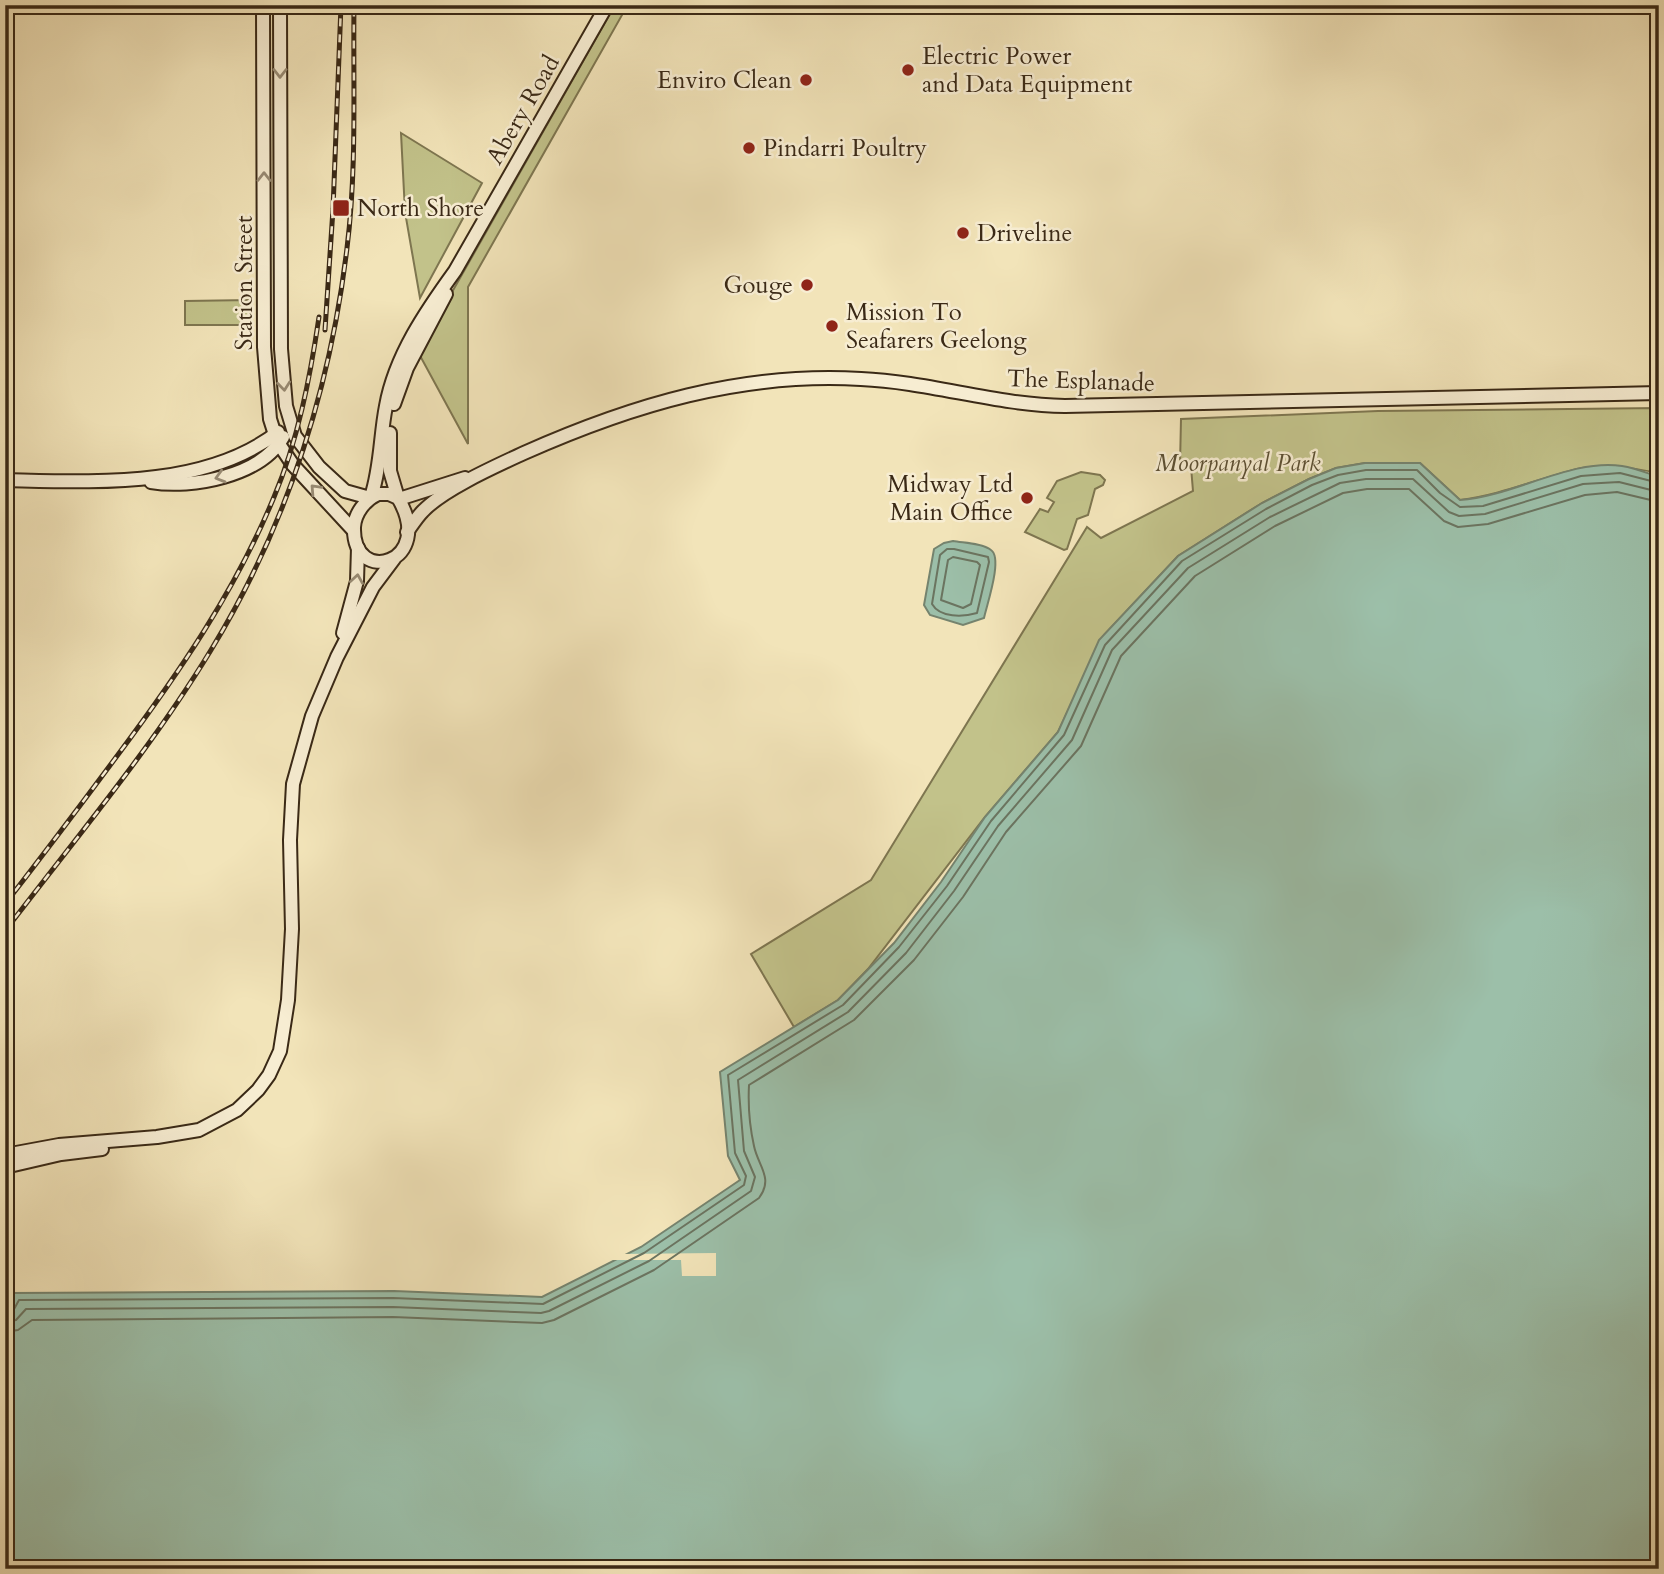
<svg xmlns="http://www.w3.org/2000/svg" width="1664" height="1574" font-family="Cardo,serif">
  <style>
    .green { fill: #c2c28a; stroke: #7e7650; stroke-width: 2 }
    .water { fill: #9cbfa9; stroke: #75836e; stroke-width: 2 }
    .pier { fill: #f2e4b9 }
    .lines { fill: none; stroke-linecap: round; stroke-linejoin: round }
    .shore { stroke: #6b7460; stroke-width: 2 }
    .secondary-casing { stroke: #3a2916; stroke-width: 16 }
    .secondary { stroke: #f7edd2; stroke-width: 12 }
    .rail-casing { stroke: #3a2916; stroke-width: 5 }
    .rail { stroke: #f7edd2; stroke-width: 2.5; stroke-dasharray: 8; stroke-linecap: butt }
    .oneway { stroke: #988b74 }
    .poi-dot { fill: #8f2418; stroke: #f7edd2; stroke-width: 2.5 }
    .labels { text-anchor: middle; dominant-baseline: central; stroke-width: 5; stroke-linejoin: round; paint-order: stroke }
    .poi-label { font-size: 24px; fill: #3a2916; stroke: #f7edd2; text-anchor: start }
    .street-label { font-size: 24px; fill: #3a2916; stroke: #f7edd2 }
    .park-label { font-size: 24px; font-style: italic; fill: #5c4f33; stroke: #f7edd2 }
  </style>
  <rect width="100%" height="100%" fill="#f2e4b9"/>
  <filter id="stains"><feTurbulence type="fractalNoise" baseFrequency=".00286" numOctaves="4"/><feColorMatrix values="0 0 0 0 .2 0 0 0 0 .09 0 0 0 0 .02 0 0 0 .5 -.17"/></filter>
  <radialGradient id="worn" r=".72"><stop offset=".6" stop-color="#630" stop-opacity="0"/><stop offset="1" stop-color="#630" stop-opacity=".3"/></radialGradient>
  <!-- green -->
  <g class="green">
    <polygon points="615,5 626,8 468,287 468,444 418,352"/>
    <polygon points="401,133 482,183 420,298 405,212"/>
    <polygon points="251,300 251,325 185,325 185,301"/>
    <path d="M1659,408V473C1632,468 1604,463 1577,469C1537,479 1501,495 1460,500L1420,463H1365L1336,468L1309,479L1262,503L1178,556L1104,635L1058,732L985,817L868,969L838,1000L794,1027L751,954L871,880L1087,527L1101,538L1193,491L1191,467L1180,465L1181,419L1378,411Z"/>
    <polygon points="1081,472 1100,475 1105,480 1103,485 1095,489 1088,515 1077,519 1067,549 1064,550 1025,532 1040,509 1048,512 1054,502 1047,498 1057,481"/>
  </g>
  <!-- water -->
  <g class="water">
    <path d="M1365,463H1420L1460,500C1512,497 1572,458 1622,466C1635,468 1647,473 1659,477V1569H5V1329L10,1293L394,1291L542,1297L641,1247L740,1180L728,1156L720,1072L838,1000L894,943L941,882L985,817L1058,732L1099,640L1178,556L1262,503L1309,479L1336,468Z"/>
    <path d="M953,541C964,543 982,543 991,550C1003,558 987,604 984,618L963,625L930,615L924,605L934,549L944,543Z"/>
  </g>
  <!-- pier -->
  <polygon class="pier" points="716,1253 716,1276 682,1276 681,1260 608,1260 620,1254"/>
  <g class="lines">
    <!-- shore -->
    <g class="shore">
      <path d="M947,549H954L988,557L989,562L977,613C963,617 940,618 932,604L940,555Z"/>
      <polygon points="953,557 977,562 980,565 971,604 963,608 941,600 948,560"/>
      <polyline points="5,1313 13,1311 19,1300 393,1298 543,1304 644,1253 744,1185 746,1176 735,1153 728,1075 843,1005 899,947 947,886 991,821 1064,735 1105,645 1182,561 1266,509 1312,485 1338,475 1366,470 1417,470 1440,493 1460,507 1483,506 1581,476 1620,473 1659,483"/>
      <polyline points="5,1322 16,1320 26,1309 393,1307 541,1313 549,1311 649,1261 751,1191 755,1177 744,1151 738,1080 848,1012 906,953 954,891 998,826 1072,740 1112,650 1188,568 1270,517 1340,483 1366,479 1413,479 1449,512 1459,516 1485,514 1583,484 1619,482 1659,492"/>
      <path d="M5,1332L18,1330L32,1320L393,1317L542,1323L554,1320L654,1270L759,1198C774,1178 758,1166 754,1146C750,1128 748,1104 749,1085L854,1020L914,960L963,897L1006,832L1081,746L1121,656L1195,576L1275,526L1343,493L1367,489H1409L1444,521L1458,527L1488,524L1585,495L1617,492L1659,502"/>
    </g>
    <defs>
      <g id="secondary">
        <polyline points="263,5 264,347 270,419 277,441 293,465 354,531"/>
        <polyline points="280,5 281,349 286,406 295,436 319,467 345,491 370,498"/>
        <polyline points="394,404 407,368 446,294"/>
        <polyline points="390,433 390,471 398,498"/>
        <path d="M5,480C93,482 205,489 278,432"/>
        <path d="M151,482C192,489 261,476 283,437"/>
        <path d="M378,494H389L398,498C437,563 352,588 354,527C355,513 365,500 378,494Z"/>
        <path d="M371,497C381,467 380,436 386,406C395,356 426,311 455,271L607,5"/>
        <polyline points="399,499 465,478"/>
        <path d="M407,532C412,525 417,517 423,511C444,489 496,466 524,453C632,405 741,372 861,379C930,382 996,405 1065,406L1659,393"/>
        <polyline points="343,633 357,581 358,548"/>
        <polyline points="5,1155 59,1145 157,1137 199,1130 237,1110 258,1090 269,1075 280,1051 288,1000 292,929 290,840 293,784 312,716 337,657 373,587 394,559"/>
        <polyline points="5,1167 61,1154 102,1149"/>
      </g>
    </defs>
    <!-- secondary casing -->
    <use href="#secondary" class="secondary-casing"/>
    <!-- secondary -->
    <use href="#secondary" class="secondary"/>
    <defs>
      <g id="rail">
        <polyline points="325,330 333,209 341,5"/>
        <path d="M5,904C43,855 80,806 117,756C178,674 235,592 274,497C298,440 310,378 319,317"/>
        <path d="M5,931C75,839 151,749 211,650C286,527 330,391 347,248C357,168 353,86 354,5"/>
      </g>
    </defs>
    <!-- rail casing -->
    <use href="#rail" class="rail-casing"/>
    <!-- rail -->
    <use href="#rail" class="rail"/>
  </g>
  <!-- one-way arrows -->
  <defs><path id="oneway-chevron" d="M-2-3.5L2.5 0L-2 3.5" fill="none" stroke-width="1.6" stroke-linecap="round" stroke-linejoin="round" transform="scale(1.75)"/></defs>
  <g class="oneway">
    <use href="#oneway-chevron" transform="translate(280 73) rotate(90)"/>
    <use href="#oneway-chevron" transform="translate(264 177) rotate(-90)"/>
    <use href="#oneway-chevron" transform="translate(284 386) rotate(84)"/>
    <use href="#oneway-chevron" transform="translate(220 477) rotate(164)"/>
    <use href="#oneway-chevron" transform="translate(315 489) rotate(-133)"/>
    <use href="#oneway-chevron" transform="translate(357 579) rotate(-81)"/>
  </g>
  <!-- markers -->
  <g class="poi-dot">
    <circle cx="908" cy="70" r="7"/>
    <circle cx="806" cy="80" r="7"/>
    <circle cx="749" cy="148" r="7"/>
    <rect x="332" y="199" width="18" height="18" rx="3.5"/>
    <circle cx="963" cy="233" r="7"/>
    <circle cx="807" cy="285" r="7"/>
    <circle cx="832" cy="326" r="7"/>
    <circle cx="1027" cy="498" r="7"/>
  </g>
  <g class="labels">
    <!-- poi labels -->
    <g class="poi-label">
      <text x="922" y="56">Electric Power<tspan x="922" dy="28">and Data Equipment</tspan></text>
      <text x="792" y="80" text-anchor="end">Enviro Clean</text>
      <text x="763" y="148">Pindarri Poultry</text>
      <text x="357" y="208">North Shore</text>
      <text x="977" y="233">Driveline</text>
      <text x="793" y="285" text-anchor="end">Gouge</text>
      <text x="846" y="312">Mission To<tspan x="846" dy="28">Seafarers Geelong</tspan></text>
      <text x="1013" y="484" text-anchor="end">Midway Ltd<tspan x="1013" dy="28">Main Office</tspan></text>
    </g>
    <!-- street labels -->
    <g class="street-label">
      <text transform="translate(523 110) rotate(-60)">Abery Road</text>
      <text transform="translate(244 283) rotate(-90)">Station Street</text>
      <text transform="translate(1081 381) rotate(2)">The Esplanade</text>
    </g>
    <!-- park labels -->
    <g class="park-label">
      <text x="1238" y="463">Moorpanyal Park</text>
    </g>
  </g>
  <!-- margin -->
  <rect width="1664" height="1574" fill="none" stroke="#f2e4b9" stroke-width="28"/>
  <rect x="7" y="7" width="1650" height="1560" fill="none" stroke="#3a2916" stroke-width="3.5"/>
  <rect x="14" y="14" width="1636" height="1546" fill="none" stroke="#3a2916" stroke-width="2"/>
  <rect width="100%" height="100%" filter="url(#stains)"/>
  <rect width="100%" height="100%" fill="url(#worn)"/>
</svg>
